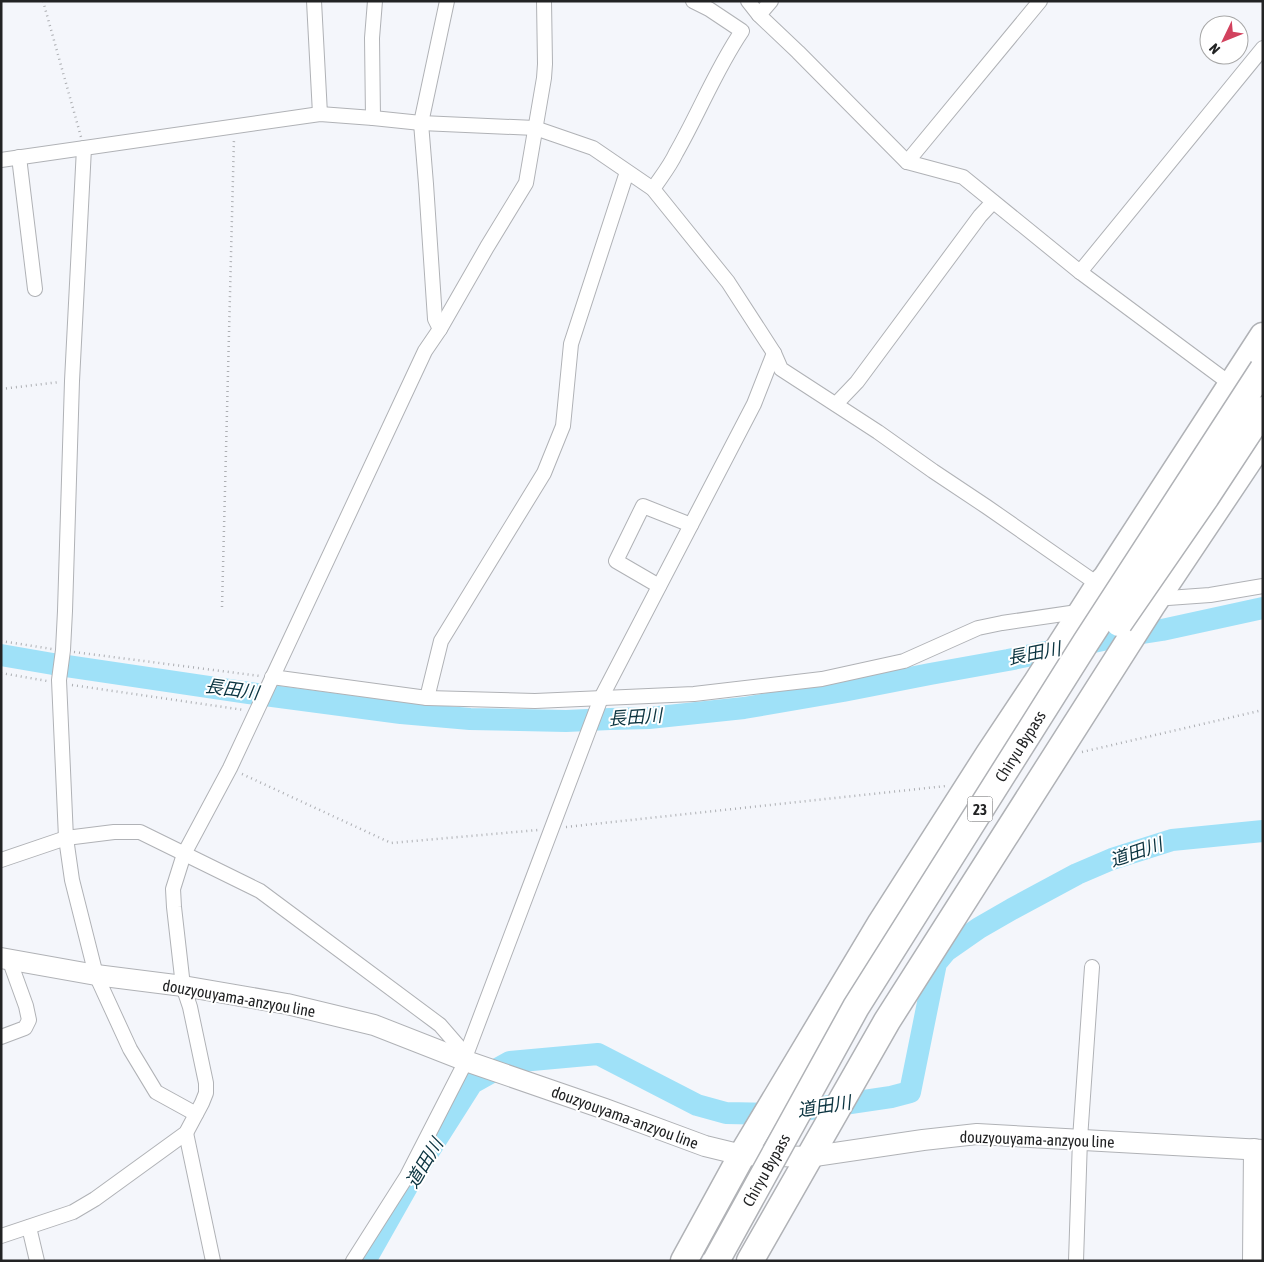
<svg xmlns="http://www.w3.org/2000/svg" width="1264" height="1262" font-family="'Asap Condensed','Noto Sans JP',sans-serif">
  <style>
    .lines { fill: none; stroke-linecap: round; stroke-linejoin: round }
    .river { stroke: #9fe1f8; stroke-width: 22 }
    .street-casing { stroke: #b0b2b6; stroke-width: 16 }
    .secondary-casing { stroke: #b0b2b6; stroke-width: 22 }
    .highway-casing { stroke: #b0b2b6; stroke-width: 29 }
    .path { stroke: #adafb3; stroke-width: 2.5; stroke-dasharray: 1 4; stroke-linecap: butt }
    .street { stroke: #fff; stroke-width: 14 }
    .secondary { stroke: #fff; stroke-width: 20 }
    .highway { stroke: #fff; stroke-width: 26 }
    .highway-bridge-casing { stroke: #b0b2b6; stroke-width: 29; stroke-linecap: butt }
    .highway-bridge { stroke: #fff; stroke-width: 26 }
    .labels { text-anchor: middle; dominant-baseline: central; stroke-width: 4; stroke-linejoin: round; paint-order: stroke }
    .shield { fill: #fff; stroke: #646566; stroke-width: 1 }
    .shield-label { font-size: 15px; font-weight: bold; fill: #222324 }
    .street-label { font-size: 16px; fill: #222324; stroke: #fff }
    .water-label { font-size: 18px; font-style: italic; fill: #0b3440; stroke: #fff }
  </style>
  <rect width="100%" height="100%" fill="#f4f6fb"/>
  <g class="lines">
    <!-- river -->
    <g class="river">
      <polyline points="1,655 53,664 249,693 401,713 470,719 566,721 610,719 649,718 744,708 843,691 930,674 1008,660 1117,637 1162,630 1263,608"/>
      <polyline points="365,1261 413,1176 472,1083 510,1062 598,1054 697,1105 726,1113 776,1114 891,1097 910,1092 936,963 946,951 979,928 1012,909 1077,874 1112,859 1172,840 1263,831"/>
    </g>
    <defs>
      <g id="street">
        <polyline points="314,1 320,114"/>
        <polyline points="748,1 759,15 798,52 907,162 963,177 1080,272 1236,388"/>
        <polyline points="759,15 771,1"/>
        <polyline points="373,118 372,38 375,1"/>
        <polyline points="84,148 72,381 65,611 63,650 59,680 66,838 72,880 96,975 130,1049 156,1092 196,1114"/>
        <polyline points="19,157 35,289"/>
        <polyline points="1,160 320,114 373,118 421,123 535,128 593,148 653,189 728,282 774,353 781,369 878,432 933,471 987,507 1099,585"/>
        <polyline points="907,162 1040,1"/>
        <path d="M653,189C661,177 670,166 676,153C699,113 716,69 742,31L709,9L693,1"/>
        <polyline points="1080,272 1263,48"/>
        <polyline points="440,329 435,319 426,184 421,123 447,1"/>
        <polyline points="836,404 857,382 980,216 993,202"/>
        <polyline points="659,586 616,561 643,506 691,525"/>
        <polyline points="1154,599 1210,595 1263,586"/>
        <polyline points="272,677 427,698 535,701 694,694 822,679 904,661 978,628 1002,623 1084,611"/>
        <polyline points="427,698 441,641 544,473 563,426 571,344 627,172"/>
        <polyline points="1,860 66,838 114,832 140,832 260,891 440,1025 466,1055"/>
        <polyline points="1,1037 25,1028 29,1020 26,1006 9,959"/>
        <polyline points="186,1133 213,1261"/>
        <polyline points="29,1227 37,1261"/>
        <polyline points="1,1236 73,1212 95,1199 186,1133 202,1103 206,1093 206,1083 190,1007 183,986 174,907 173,889 184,854 230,768 425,351 440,329 487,247 526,183 544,78 545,64 544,1"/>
        <polyline points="353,1261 407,1176 466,1061 466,1055 601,698 754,404 774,353"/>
        <polyline points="1076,1261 1080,1139 1092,967"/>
      </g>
      <g id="secondary">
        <polyline points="1,958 96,975 183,986 287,1004 374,1025 466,1061 605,1109 705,1146 742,1155 808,1157 923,1140 977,1134 1263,1150"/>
        <polyline points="1253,1261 1254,1149"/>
      </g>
      <g id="highway">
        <polyline points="684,1261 742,1155 881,923 989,754 1037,682 1099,585 1106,578 1263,336"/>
        <polyline points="750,1261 887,1021 1152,605 1263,439"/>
      </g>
    </defs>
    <!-- street casing -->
    <use href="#street" class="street-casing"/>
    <!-- secondary casing -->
    <use href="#secondary" class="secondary-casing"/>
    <!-- highway casing -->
    <use href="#highway" class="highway-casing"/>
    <!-- path -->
    <g class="path">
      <polyline points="43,1 81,137"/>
      <polyline points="1,389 60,382"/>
      <polyline points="222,607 234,138"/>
      <polyline points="1,641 52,649"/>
      <polyline points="74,652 260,676"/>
      <polyline points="1,673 47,681"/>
      <polyline points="72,685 244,710"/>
      <polyline points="1082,752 1263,710"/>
      <polyline points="242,774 391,843 538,830"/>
      <polyline points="566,827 946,786"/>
    </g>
    <!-- street -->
    <use href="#street" class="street"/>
    <!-- secondary -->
    <use href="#secondary" class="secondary"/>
    <!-- highway -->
    <use href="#highway" class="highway"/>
    <defs>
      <g id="highway-bridge">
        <polyline points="1119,623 1206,497 1263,410"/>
        <polyline points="716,1261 856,1007 1086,642 1263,369"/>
      </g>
    </defs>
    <!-- highway-bridge casing -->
    <use href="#highway-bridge" class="highway-bridge-casing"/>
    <!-- highway-bridge -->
    <use href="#highway-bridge" class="highway-bridge"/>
  </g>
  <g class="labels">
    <!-- shield labels -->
    <rect class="shield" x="967.5" y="796.5" width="25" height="25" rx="4"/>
    <g class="shield-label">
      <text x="980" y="809">23</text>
    </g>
    <!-- street labels -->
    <g class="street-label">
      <text transform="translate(1020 746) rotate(-58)">Chiryu Bypass</text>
      <text transform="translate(239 998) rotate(10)">douzyouyama-anzyou line</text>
      <text transform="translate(625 1117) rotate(20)">douzyouyama-anzyou line</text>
      <text transform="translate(1037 1139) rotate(2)">douzyouyama-anzyou line</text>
      <text transform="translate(766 1170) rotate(-61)">Chiryu Bypass</text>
    </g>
    <!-- water labels -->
    <g class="water-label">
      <text transform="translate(1034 653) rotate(-11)">長田川</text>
      <text transform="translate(232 689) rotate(8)">長田川</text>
      <text transform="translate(635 717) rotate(-4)">長田川</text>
      <text transform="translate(1136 852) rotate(-19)">道田川</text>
      <text transform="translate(824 1106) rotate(-9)">道田川</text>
      <text transform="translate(424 1163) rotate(-59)">道田川</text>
    </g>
  </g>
  <!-- border -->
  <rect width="1264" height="1262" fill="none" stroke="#222324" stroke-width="5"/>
  <!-- north arrow -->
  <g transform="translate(1224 40) rotate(227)"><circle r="24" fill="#ffffff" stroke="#a7a7a7"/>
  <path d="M0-4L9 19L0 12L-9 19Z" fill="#d2425e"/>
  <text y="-8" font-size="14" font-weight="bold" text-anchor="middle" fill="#222324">N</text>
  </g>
</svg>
